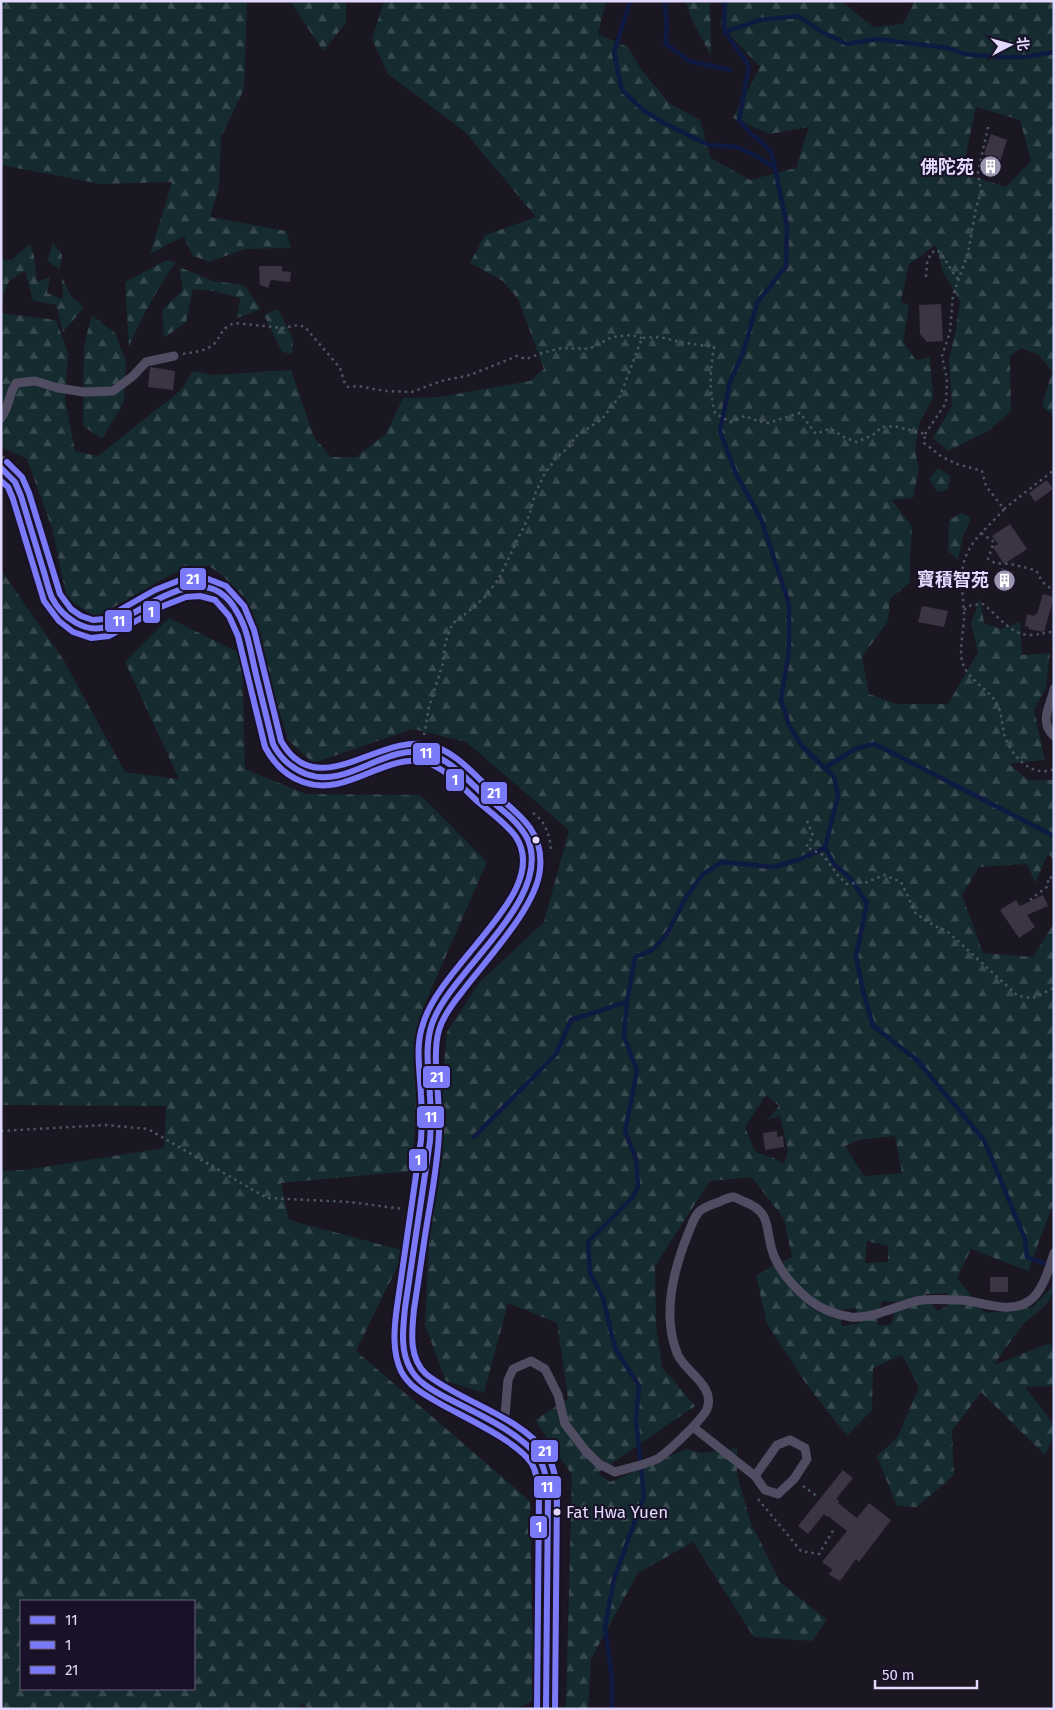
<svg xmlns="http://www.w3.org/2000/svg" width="1055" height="1710" font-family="'Fira Sans','Noto Sans SC',sans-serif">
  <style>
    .forest { fill: url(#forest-firs); fill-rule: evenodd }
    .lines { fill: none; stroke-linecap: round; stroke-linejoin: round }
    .stream { stroke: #0e1a41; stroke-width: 4.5 }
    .building { fill: #3a3444 }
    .path { stroke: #4b5463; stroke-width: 2.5; stroke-dasharray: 2.5 4; stroke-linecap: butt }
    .service { stroke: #504c62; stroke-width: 9 }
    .secondary { stroke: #544f68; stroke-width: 24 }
    .bus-1-casing { stroke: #181127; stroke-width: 10 }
    .bus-2-casing { stroke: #181127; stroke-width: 10 }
    .bus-3-casing { stroke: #181127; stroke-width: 10 }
    .bus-1 { stroke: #7a7af9; stroke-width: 6 }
    .bus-2 { stroke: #7a7af9; stroke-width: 6 }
    .bus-3 { stroke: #7a7af9; stroke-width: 6 }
    .bus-dot { fill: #e2d9fd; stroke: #181127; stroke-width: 2 }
    .labels { text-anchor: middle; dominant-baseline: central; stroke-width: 4; stroke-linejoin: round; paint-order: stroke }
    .bus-label { font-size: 17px; fill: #e2d9fd; stroke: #181127; text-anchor: start }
    .poi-label { font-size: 18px; font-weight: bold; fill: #e2d9fd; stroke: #181127; text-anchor: end }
    .line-badge { stroke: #181127; stroke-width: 2 }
    .badge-label { font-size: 14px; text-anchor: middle; font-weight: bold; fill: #fff }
  </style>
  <defs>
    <pattern id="forest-firs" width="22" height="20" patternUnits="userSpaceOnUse" patternTransform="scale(1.25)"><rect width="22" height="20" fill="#152b2f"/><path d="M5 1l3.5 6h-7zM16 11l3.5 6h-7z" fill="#37494e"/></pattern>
  </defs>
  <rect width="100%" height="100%" fill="#1a1622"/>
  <!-- forest -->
  <g class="forest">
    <polygon points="1,1 247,1 244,89 221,137 219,188 210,217 286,231 291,248 246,249 208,262 192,255 184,236 150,254 172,182 101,184 1,165"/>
    <polygon points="290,1 346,1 346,23 323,51"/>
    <path d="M384,1H606L598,34L628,47L641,69L669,103L700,120L711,158L750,180L796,168L809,127L770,134L733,118L760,67L720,24L728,1H841L873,27L903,24L915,1H1051L1054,3V416L1042,406L1052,372L1039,355L1021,348L1010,356L1011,411L990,430L948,451L933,438L952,406L949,360L956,329L960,301L943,272L936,245L909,264L901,301L909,306L903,342L916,360L930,357L933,398L919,424L915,450L919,470L913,498L892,500L912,527L910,557V582L890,599L888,621L862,657L869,694L896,704H948L978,652L971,623L980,598L984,623L1001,629L1020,622L1022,655L1050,653L1046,688L1034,710L1045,760L1009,764L1028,780H1054V860L1048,854L1035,883L1027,864L979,867L962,895L983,953L1033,957L1054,923V1202L1028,1271L971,1249L957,1278L985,1313L1033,1307L1051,1288L1054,1279C1054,1308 1038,1308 1022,1326C1012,1338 1003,1352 994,1365L1050,1343L1054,1351V1386L1025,1387L1054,1424V1435L1045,1455L981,1392L952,1431L954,1475L917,1507L897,1506L877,1456L897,1438L919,1387L902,1355L873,1368L872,1410L847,1436L807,1385L767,1324L756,1275L792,1257L784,1219L752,1177L710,1181L655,1266L656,1325L662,1367L695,1406L598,1473L610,1482L686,1449L702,1453L737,1448V1475L751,1523L780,1582L827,1620L812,1641L754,1637L693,1542L638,1573L591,1659L588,1709H564L566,1706L572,1475L535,1420L568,1399L557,1323L508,1303L484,1393L446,1381L425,1325L431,1200L447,1032L479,983L544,922L569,830L466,742L413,729L313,763L288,740L245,598L222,575L208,565L172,574L96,617L67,599L52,528L27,459L1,447V313L56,320L68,353L65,399L75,451L98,456L180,391L193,371L213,375L291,370L314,437L331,457H356L386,434L403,398L440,397L530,381L544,369L518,299L503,281L470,263L485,235L536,217L465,132L388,74L372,39ZM976,107L1020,120L1031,161L1006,187L962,173ZM766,1095L779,1106L767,1120L780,1116L788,1151L784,1164L774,1158L755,1152L745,1127ZM895,1136L902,1173L864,1176L845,1146L859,1140ZM867,1241L888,1246V1262L865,1263ZM948,1293V1306L937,1311L925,1294ZM882,1301L897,1302L891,1325H877ZM856,1308L860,1323L842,1326L839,1310Z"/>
    <polygon points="685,1 710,1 711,56 693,22"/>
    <polygon points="53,243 62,255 60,269 47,261"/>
    <polygon points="30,244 34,256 37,282 50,277 47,293 63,299 62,278 71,296 84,307 63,332 56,305 33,301 25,270 9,281 1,303 1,259 11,260"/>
    <path d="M167,260L176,262C157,288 142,317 129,346L125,282Z"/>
    <polygon points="179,267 213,281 244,285 261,309 237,318 240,298 213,291 193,289 186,322 164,338 162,310 183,290"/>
    <polygon points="278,309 293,339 292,354 282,352 264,315"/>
    <polygon points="92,315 115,333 126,361 124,402 102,439 83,426 84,345"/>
    <polygon points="938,468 951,476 947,490 937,492 929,479"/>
    <polygon points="962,513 971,518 963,537 958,560 948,551 949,520"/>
    <path d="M1,570L63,659L125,772L179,779L125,662L169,618L242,654L245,769L306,794L420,795L487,862L423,1008L412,1171L281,1183L289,1220L405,1251L356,1351L530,1501L532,1614L538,1697L517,1709H310L301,1703L300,1709H1V1171L25,1170L164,1148L166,1106L1,1105ZM21,1601H194V1689H21Z"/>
  </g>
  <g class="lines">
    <!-- stream -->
    <g class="stream">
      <polyline points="630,1 614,53 622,90 643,110 664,123 709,145 736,147 755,155 775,168"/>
      <path d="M665,1C665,15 669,29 665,43L689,61L730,70"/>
      <polyline points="725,1 724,15 725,32 749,66 739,120 751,134 763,143 772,154 787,226 786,266 757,303 743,353 730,382 720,431 736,474 761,519 789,604 789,651 781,699 789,725 802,746 834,777 838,795 825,848 834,864 849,877 867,903 856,956 863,991 873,1026 916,1059 984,1140 1025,1239 1027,1257 1051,1266"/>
      <polyline points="725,32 760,20 798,16 822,32 847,44 877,39 948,48 964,54 998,57 1025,57 1054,52"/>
      <polyline points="824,768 857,748 875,744 1054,836"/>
      <polyline points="474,1137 556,1054 571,1020 627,1002 635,957 652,950 660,942 668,932 685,899 703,874 722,862 773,867 798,860 825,848"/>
      <polyline points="612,1709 612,1678 605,1627 614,1579 644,1496 636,1419 639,1386 615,1348 603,1298 590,1273 588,1242 632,1198 638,1187 636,1159 625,1131 637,1071 624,1036 627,1002"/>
    </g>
  </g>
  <!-- building -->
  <g class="building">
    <polygon points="991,134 1007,140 995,177 981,172 986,155 984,154"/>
    <polygon points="259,266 282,266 282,271 291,272 290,282 271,280 268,288 260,285"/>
    <polygon points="941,304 943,341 927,342 920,334 919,305"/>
    <polygon points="150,367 175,371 173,390 148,387"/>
    <polygon points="1047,480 1053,489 1035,502 1029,493"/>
    <polygon points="1010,524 1027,549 1004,564 993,547 998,544 992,536"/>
    <polygon points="1001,568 1014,572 1010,584 997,579"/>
    <polygon points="1043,594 1054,597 1044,632 1029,629 1029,627 1025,626 1027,614 1035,616 1035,614 1037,614"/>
    <polygon points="922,606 948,611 944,627 918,622"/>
    <polygon points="1043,895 1048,906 1027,915 1035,927 1019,938 1000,910 1016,900 1020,906"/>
    <polygon points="777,1131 777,1137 783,1136 784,1147 765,1150 763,1133"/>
    <rect x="990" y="1277" width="18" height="15"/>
    <polygon points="843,1470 853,1478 836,1499 839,1501 838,1503 857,1518 869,1503 891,1520 859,1562 856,1559 840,1581 828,1574 833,1570 822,1562 847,1531 828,1516 827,1517 824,1514 808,1534 798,1526"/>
  </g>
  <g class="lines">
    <!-- path -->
    <g class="path">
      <path d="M926,277L927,263L931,253L937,250C947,259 950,271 959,280"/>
      <path d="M183,354C193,352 208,351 215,343C223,333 221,328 235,323L283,328L299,325L305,327L340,368L345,384L348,387L358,386L385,391L412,392L441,381L470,375L517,356L526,359L542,353L562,348L589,349L612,337L631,335L642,338"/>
      <polyline points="925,434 946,403 947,379 942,356 950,332 953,295 968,253 976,208 981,192 978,172 988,127"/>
      <polyline points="1004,509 1054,470"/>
      <path d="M981,533L994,542L988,559L995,563L1011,564L1035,570C1039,573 1039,577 1042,581C1046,586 1051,587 1054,593"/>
      <path d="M964,610L971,605L983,604C998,615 1010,635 1030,635C1039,635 1045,632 1054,632"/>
      <path d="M424,735L429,707L443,663L445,644L452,624L468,612L486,596L499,578L529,516L535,494L544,475L557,457L569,447L575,437L602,419L620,396L642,338L660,337L679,342L714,347C710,370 709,390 715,413L730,422L745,416L758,421L768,423L800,413L816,434C831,428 829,427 842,436C846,439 852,440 857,442L873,435L882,427L894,426L925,434L924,443L942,457L957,464L982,471L986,486L1004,509C991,525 974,536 966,556C958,575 964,596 964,616C964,629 959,649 962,661C967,681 988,687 997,704C1002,713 1002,724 1004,734C1010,754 1031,779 1054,769"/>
      <path d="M533,813C546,822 550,836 551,851"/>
      <polyline points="807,821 813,836 806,847 823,855 840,878 847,884 867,882 884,875 901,882 916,914 935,926 947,931 1018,996 1033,998 1054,988"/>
      <polyline points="1030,900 1048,886 1048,878 1054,877"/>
      <polyline points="1,1131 105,1125 148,1129 267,1198 350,1202 403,1209"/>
      <polyline points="803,1486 818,1497"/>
      <polyline points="758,1499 801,1551 819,1554 834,1529"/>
    </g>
    <!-- service -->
    <g class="service">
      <path d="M1,418C10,406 8,396 16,383L35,381L58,388L84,392L113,391L133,376L146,362L174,356"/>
      <path d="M1054,689C1051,705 1038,721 1054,736"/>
      <path d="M504,1427L508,1380L513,1369L531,1361L545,1369L558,1395L565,1424L585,1450L599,1464L615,1472C629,1468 644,1465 657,1459C667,1453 702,1420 707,1409C716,1385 684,1372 677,1353C662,1315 673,1271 688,1234C691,1227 694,1215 701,1210C705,1207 713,1204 719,1202C723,1200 729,1197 734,1197C737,1198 742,1201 745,1202C774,1213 764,1232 774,1256C781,1273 795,1288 808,1299C821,1309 835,1315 851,1317C872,1319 897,1306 916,1301C929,1298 946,1300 960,1300C981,1301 1009,1315 1029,1301C1043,1292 1049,1268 1054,1253"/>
      <polyline points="693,1427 755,1476 765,1490 778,1494 794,1479 807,1459 805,1448 790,1440 777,1445 755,1476"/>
    </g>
    <!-- secondary -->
    <path class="secondary" d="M1,468L15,482L21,496L52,598L65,615L77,624L92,629L107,627L159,598L184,588L200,587L207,588L220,592L226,598L237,611L246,633L273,744C279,756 287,764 298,771C340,794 378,749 419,752C445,753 465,779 484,795C499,809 520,822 528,841C546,878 504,924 482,951C469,968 456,985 443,1003C437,1012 431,1022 429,1034C425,1055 431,1089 431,1113C431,1138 428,1163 424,1188C419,1216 415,1245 411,1274C407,1300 397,1342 409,1367C416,1381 431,1389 444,1396C467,1409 525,1437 538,1457C545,1468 547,1480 548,1493L546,1709"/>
    <defs>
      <path id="bus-1" d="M1,468L15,482L21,496C28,520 36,545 43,569C46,578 48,589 52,598C62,617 86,635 108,626C146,611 205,554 237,612C247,628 250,648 254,666C260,692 267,718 273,744C280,758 291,768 306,774C349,790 386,741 429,754C451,760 467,780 483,794C499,808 519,821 528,840C553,900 450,971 432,1024C424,1047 429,1073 430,1096C431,1111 431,1126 430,1141L405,1308C403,1328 400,1350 410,1368C417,1382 432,1390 445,1397C472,1411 520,1432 538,1457C545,1467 547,1481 548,1493L546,1709"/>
      <path id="bus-2" d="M1,481L8,487L13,499L44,601L59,621L73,632L91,638L109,636L163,606L186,597L200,596L215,600L229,616L238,636L265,747C274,764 286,776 303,782C345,797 378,758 419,761C427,761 434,765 440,769C454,777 465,790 477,801C490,812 506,823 516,837C540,874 497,918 475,946C457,968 431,997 423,1024C415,1046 420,1072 421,1095C422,1110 422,1125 421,1140L397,1307C394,1328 392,1352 401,1371C409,1387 425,1395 439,1403C463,1417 518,1441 532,1464C537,1473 538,1483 539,1493L537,1709"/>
      <path id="bus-3" d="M7,462L22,477L29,493L60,594L71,609L81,616L93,620L104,619L155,590L183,579H208L226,586L244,606L254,630L281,741C317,805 379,733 429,745C456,751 475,776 494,793C520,815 544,832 540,869C537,907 485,961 462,992C453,1003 443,1016 439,1030C431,1057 441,1101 439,1132C438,1160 433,1188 428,1217C423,1247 419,1278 414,1309C412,1331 408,1357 426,1374C459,1401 521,1417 545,1452C554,1464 556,1479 557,1493L555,1709"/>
    </defs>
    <!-- bus-1 casing -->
    <use href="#bus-1" class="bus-1-casing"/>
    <!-- bus-2 casing -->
    <use href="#bus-2" class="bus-2-casing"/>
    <!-- bus-3 casing -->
    <use href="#bus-3" class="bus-3-casing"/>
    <!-- bus-1 -->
    <use href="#bus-1" class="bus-1"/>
    <!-- bus-2 -->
    <use href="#bus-2" class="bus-2"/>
    <!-- bus-3 -->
    <use href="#bus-3" class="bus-3"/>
  </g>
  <!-- icons -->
  <defs>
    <symbol id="building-disc" viewBox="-11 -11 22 22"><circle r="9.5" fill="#9c95b0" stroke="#181127"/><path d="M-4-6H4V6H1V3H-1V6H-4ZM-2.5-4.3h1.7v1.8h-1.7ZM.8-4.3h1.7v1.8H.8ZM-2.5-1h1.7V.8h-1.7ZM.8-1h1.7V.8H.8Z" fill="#fff"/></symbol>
  </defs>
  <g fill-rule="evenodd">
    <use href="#building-disc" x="978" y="154" width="25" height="25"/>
    <use href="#building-disc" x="992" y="568" width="25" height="25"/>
  </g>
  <!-- markers -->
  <g class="bus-dot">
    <circle cx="536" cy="840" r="4.5"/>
    <circle cx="557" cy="1512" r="4.5"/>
  </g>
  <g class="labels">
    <!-- bus labels -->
    <g class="bus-label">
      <text x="566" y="1512">Fat Hwa Yuen</text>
    </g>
    <!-- poi labels -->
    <g class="poi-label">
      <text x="974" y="167">佛陀苑</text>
      <text x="989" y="580">寶積智苑</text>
    </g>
  </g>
  <g class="line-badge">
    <rect x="179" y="567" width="28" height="24" rx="5" fill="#7a7af9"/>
    <rect x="142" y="600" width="19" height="24" rx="5" fill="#7a7af9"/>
    <rect x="104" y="609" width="29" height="24" rx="5" fill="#7a7af9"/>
    <rect x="412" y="742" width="29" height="24" rx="5" fill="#7a7af9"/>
    <rect x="445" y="768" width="20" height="24" rx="5" fill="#7a7af9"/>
    <rect x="480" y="781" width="28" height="24" rx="5" fill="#7a7af9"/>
    <rect x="422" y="1065" width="29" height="24" rx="5" fill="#7a7af9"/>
    <rect x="416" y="1105" width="29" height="24" rx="5" fill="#7a7af9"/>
    <rect x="408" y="1148" width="20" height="24" rx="5" fill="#7a7af9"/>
    <rect x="530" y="1439" width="29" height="24" rx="5" fill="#7a7af9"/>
    <rect x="533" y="1475" width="29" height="24" rx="5" fill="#7a7af9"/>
    <rect x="529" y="1515" width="19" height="24" rx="5" fill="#7a7af9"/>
  </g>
  <g class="badge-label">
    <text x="193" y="584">21</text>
    <text x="151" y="617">1</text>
    <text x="119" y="626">11</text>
    <text x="426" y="758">11</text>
    <text x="455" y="785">1</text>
    <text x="494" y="798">21</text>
    <text x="437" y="1082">21</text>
    <text x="431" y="1122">11</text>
    <text x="418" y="1165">1</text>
    <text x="545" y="1456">21</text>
    <text x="547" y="1492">11</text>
    <text x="539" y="1532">1</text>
  </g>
  <!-- border -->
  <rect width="1055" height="1710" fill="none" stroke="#e2d9fd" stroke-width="5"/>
  <!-- legend -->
  <rect x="20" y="1600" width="175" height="90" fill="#181127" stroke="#69617d"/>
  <rect x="30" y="1616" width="25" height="8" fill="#7a7af9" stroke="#69617d"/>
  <text x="65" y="1625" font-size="15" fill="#e2d9fd">11</text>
  <rect x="30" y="1641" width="25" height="8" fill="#7a7af9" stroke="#69617d"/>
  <text x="65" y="1650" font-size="15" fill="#e2d9fd">1</text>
  <rect x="30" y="1666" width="25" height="8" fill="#7a7af9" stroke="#69617d"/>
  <text x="65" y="1675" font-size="15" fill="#e2d9fd">21</text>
  <!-- north arrow -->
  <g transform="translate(1010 45) rotate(84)" stroke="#181127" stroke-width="4" paint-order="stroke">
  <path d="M0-4L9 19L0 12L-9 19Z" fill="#e2d9fd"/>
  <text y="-8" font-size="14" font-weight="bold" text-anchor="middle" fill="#e2d9fd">北</text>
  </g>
  <!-- scale -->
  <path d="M875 1680v8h102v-8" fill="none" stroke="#e2d9fd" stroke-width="2.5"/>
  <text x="882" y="1680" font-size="15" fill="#e2d9fd" stroke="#181127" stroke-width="4" paint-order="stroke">50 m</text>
</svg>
